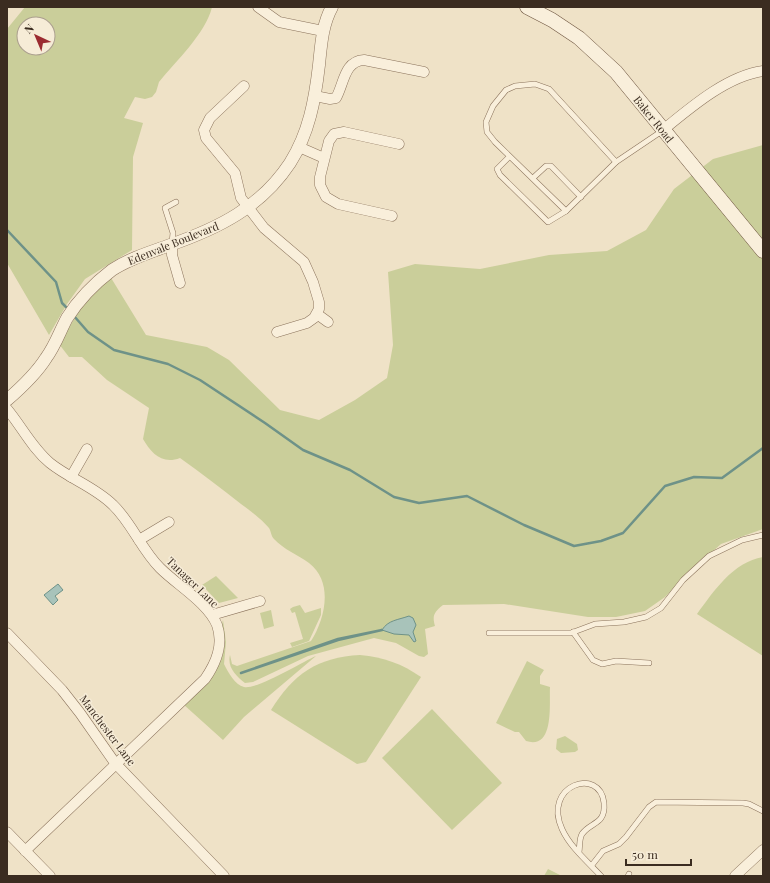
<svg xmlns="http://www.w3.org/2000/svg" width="770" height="883" font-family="'Playfair Display',serif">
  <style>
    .green { fill: #cace9a; fill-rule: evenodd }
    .water { fill: #a8c3ba; stroke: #6e9288 }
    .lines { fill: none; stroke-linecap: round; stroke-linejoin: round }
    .stream { stroke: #6e9288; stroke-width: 2.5 }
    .service-casing { stroke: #8b735c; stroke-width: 6 }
    .minor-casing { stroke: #8b735c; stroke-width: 11 }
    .tertiary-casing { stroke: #8b735c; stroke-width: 13 }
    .secondary-casing { stroke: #6d543f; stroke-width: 15 }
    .service { stroke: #f9efdb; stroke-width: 5 }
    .minor { stroke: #f9efdb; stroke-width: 10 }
    .tertiary { stroke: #f9efdb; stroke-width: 12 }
    .secondary { stroke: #f9efdb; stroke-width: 14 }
    .labels { text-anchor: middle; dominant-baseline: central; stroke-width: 3; stroke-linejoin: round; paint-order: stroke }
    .street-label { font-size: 11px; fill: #3b2c20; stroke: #f6ecd7 }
  </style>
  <rect width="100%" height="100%" fill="#efe2c7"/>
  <!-- green -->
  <g class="green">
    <path d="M25,7H212C206,33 176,61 159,82L156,92L152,97L145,99L135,97L124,118L143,123L133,157L132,250L85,279L67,304L49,335L7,263V29ZM24,24H48V48H24Z"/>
    <path d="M763,145V529L721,544L692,570L665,597L645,611L616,617H588L504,604L443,605C434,612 432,616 435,626L425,629L428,654L424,657L419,656L396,643L374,638L308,656L253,682L245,683C236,676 227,667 230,655L232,664L237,666L311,641C325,619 334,582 309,563C298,555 283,549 274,539C271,536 271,531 269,528C261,519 251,511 241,504C221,488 201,473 180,458C162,465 151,453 143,439L149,408L107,380L82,357H69L59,344L105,268L146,335L207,347L229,360L280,410L319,420L355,400L387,378L393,345L388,272L415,264L480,269L549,255L607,251L646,230L674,189L713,159Z"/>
    <path d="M763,557V656L697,614C714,591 733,562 763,557Z"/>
    <polygon points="216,576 238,598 219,603 202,585"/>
    <polygon points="300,605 305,613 321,608 321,615 309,641 292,647 290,643 303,639 295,612 292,613 290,609 293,607"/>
    <polygon points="271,610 274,626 264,629 260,613"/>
    <path d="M223,620L226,642L224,664C228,672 235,685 244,687C257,690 302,662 316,656L244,717L223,740L183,704C200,688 221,672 224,648C225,639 220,628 223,620Z"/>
    <path d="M360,655C384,657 402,664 421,677L366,762L357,764L271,710C293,674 318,657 360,655Z"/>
    <path d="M527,661L544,670L540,676V684L550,687C549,703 555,750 526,741L519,732H515L496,723Z"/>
    <polygon points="432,709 502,783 452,830 382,758"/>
    <polygon points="565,736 577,744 578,750 575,752 561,753 556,749 557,739"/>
    <polygon points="548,869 562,876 544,876"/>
  </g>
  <!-- water -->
  <g class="water">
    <polygon points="58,584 63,590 55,596 58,600 53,605 44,595"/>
    <path d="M409,616L413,618L416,625L413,632L416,641L414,642L409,635L394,634L382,630C388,620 398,620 409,616Z"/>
  </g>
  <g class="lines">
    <!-- stream -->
    <g class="stream">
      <polyline points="7,230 56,282 62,303 68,309"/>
      <polyline points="74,316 88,332 114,350 168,364 200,380 265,423 303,450 350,470 394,497 419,503 467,496 524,525 574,546 601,541 623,533 665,486 694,477 722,478 763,448"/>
      <polygon points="382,630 338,640 241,673 338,639"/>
    </g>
    <defs>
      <g id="service">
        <polyline points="509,157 497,169 500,175 548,222 566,211 495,142 487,132 486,122 493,106 506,90 515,86 535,84 549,89 616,162 662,131"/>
        <polyline points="533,178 546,166 551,166 581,197"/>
        <polyline points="566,211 616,162"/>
        <polyline points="172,243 173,233 165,208 176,202"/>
        <polyline points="573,632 593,660 602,664 616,661 649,663"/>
        <polyline points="489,633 571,633 595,624 624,622 646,617 661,608 683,580 709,556 742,540 763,535"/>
        <path d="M579,852C580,846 579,839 582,834C590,822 606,825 604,803C600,766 542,785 562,829C570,847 588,862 601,876"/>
        <polyline points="592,865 603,851 619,844 626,837 649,807 656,802 743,803 749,804 763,811"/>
        <polyline points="628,876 629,874"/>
      </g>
      <g id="minor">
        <polyline points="258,7 279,22 323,31"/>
        <polyline points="244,86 210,118 204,130 206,138 235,173 241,198 264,228 304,262 313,282 319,302 319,309 314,318 307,323 277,332"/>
        <path d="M315,96L330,99L336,98C344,84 344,61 364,60L424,72"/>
        <path d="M663,130C691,107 727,76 763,71"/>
        <polyline points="299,147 324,158"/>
        <polyline points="392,216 338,204 326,197 320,185 320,177 329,141 334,134 344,132 399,144"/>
        <polyline points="172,244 172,255 180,283"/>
        <polyline points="317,314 328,322"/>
        <path d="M7,409C22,427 32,448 50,463C70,479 95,487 113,505C132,523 141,549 160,568C177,585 208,603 217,625C224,645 216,663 205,679L25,851"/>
        <polyline points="71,477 87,449"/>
        <polyline points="139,540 169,522"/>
        <polyline points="212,615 260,601"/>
        <polyline points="7,633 62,690 80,713 115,763 224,876"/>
        <polyline points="7,832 50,876"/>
        <polyline points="735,876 763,850"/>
      </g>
      <path id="tertiary" d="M7,400C22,387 36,374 46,358C55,346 60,331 67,318C79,299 95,283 112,270C130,258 151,252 170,245C219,228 261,207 290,163C309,133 315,100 319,65C321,46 322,25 332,7"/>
      <polyline id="secondary" points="527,7 552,20 579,38 616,72 763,251"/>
    </defs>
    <!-- service casing -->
    <use href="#service" class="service-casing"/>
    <!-- minor casing -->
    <use href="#minor" class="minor-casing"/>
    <!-- tertiary casing -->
    <use href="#tertiary" class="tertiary-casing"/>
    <!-- secondary casing -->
    <use href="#secondary" class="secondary-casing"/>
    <!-- service -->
    <use href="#service" class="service"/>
    <!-- minor -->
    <use href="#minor" class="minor"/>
    <!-- tertiary -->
    <use href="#tertiary" class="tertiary"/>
    <!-- secondary -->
    <use href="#secondary" class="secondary"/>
  </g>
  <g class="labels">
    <!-- street labels -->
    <g class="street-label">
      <text transform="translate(654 119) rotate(51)">Baker Road</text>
      <text transform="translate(173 243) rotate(-22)">Edenvale Boulevard</text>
      <text transform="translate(193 582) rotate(44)">Tanager Lane</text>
      <text transform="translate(108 730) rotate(53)">Manchester Lane</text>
    </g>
  </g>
  <!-- border -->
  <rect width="770" height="883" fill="none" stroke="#3b2c20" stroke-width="16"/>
  <!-- north arrow -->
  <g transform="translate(36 36) rotate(316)"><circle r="19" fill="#f6ecd7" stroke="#ab9f8e"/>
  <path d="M0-3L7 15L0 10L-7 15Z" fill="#9b2b30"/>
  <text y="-6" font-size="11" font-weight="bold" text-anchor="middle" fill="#3b2c20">N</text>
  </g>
  <!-- scale -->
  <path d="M626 859v6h65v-6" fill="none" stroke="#3b2c20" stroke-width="2"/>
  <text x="632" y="859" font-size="12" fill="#3b2c20" stroke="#f6ecd7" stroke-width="3" paint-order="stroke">50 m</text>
</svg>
